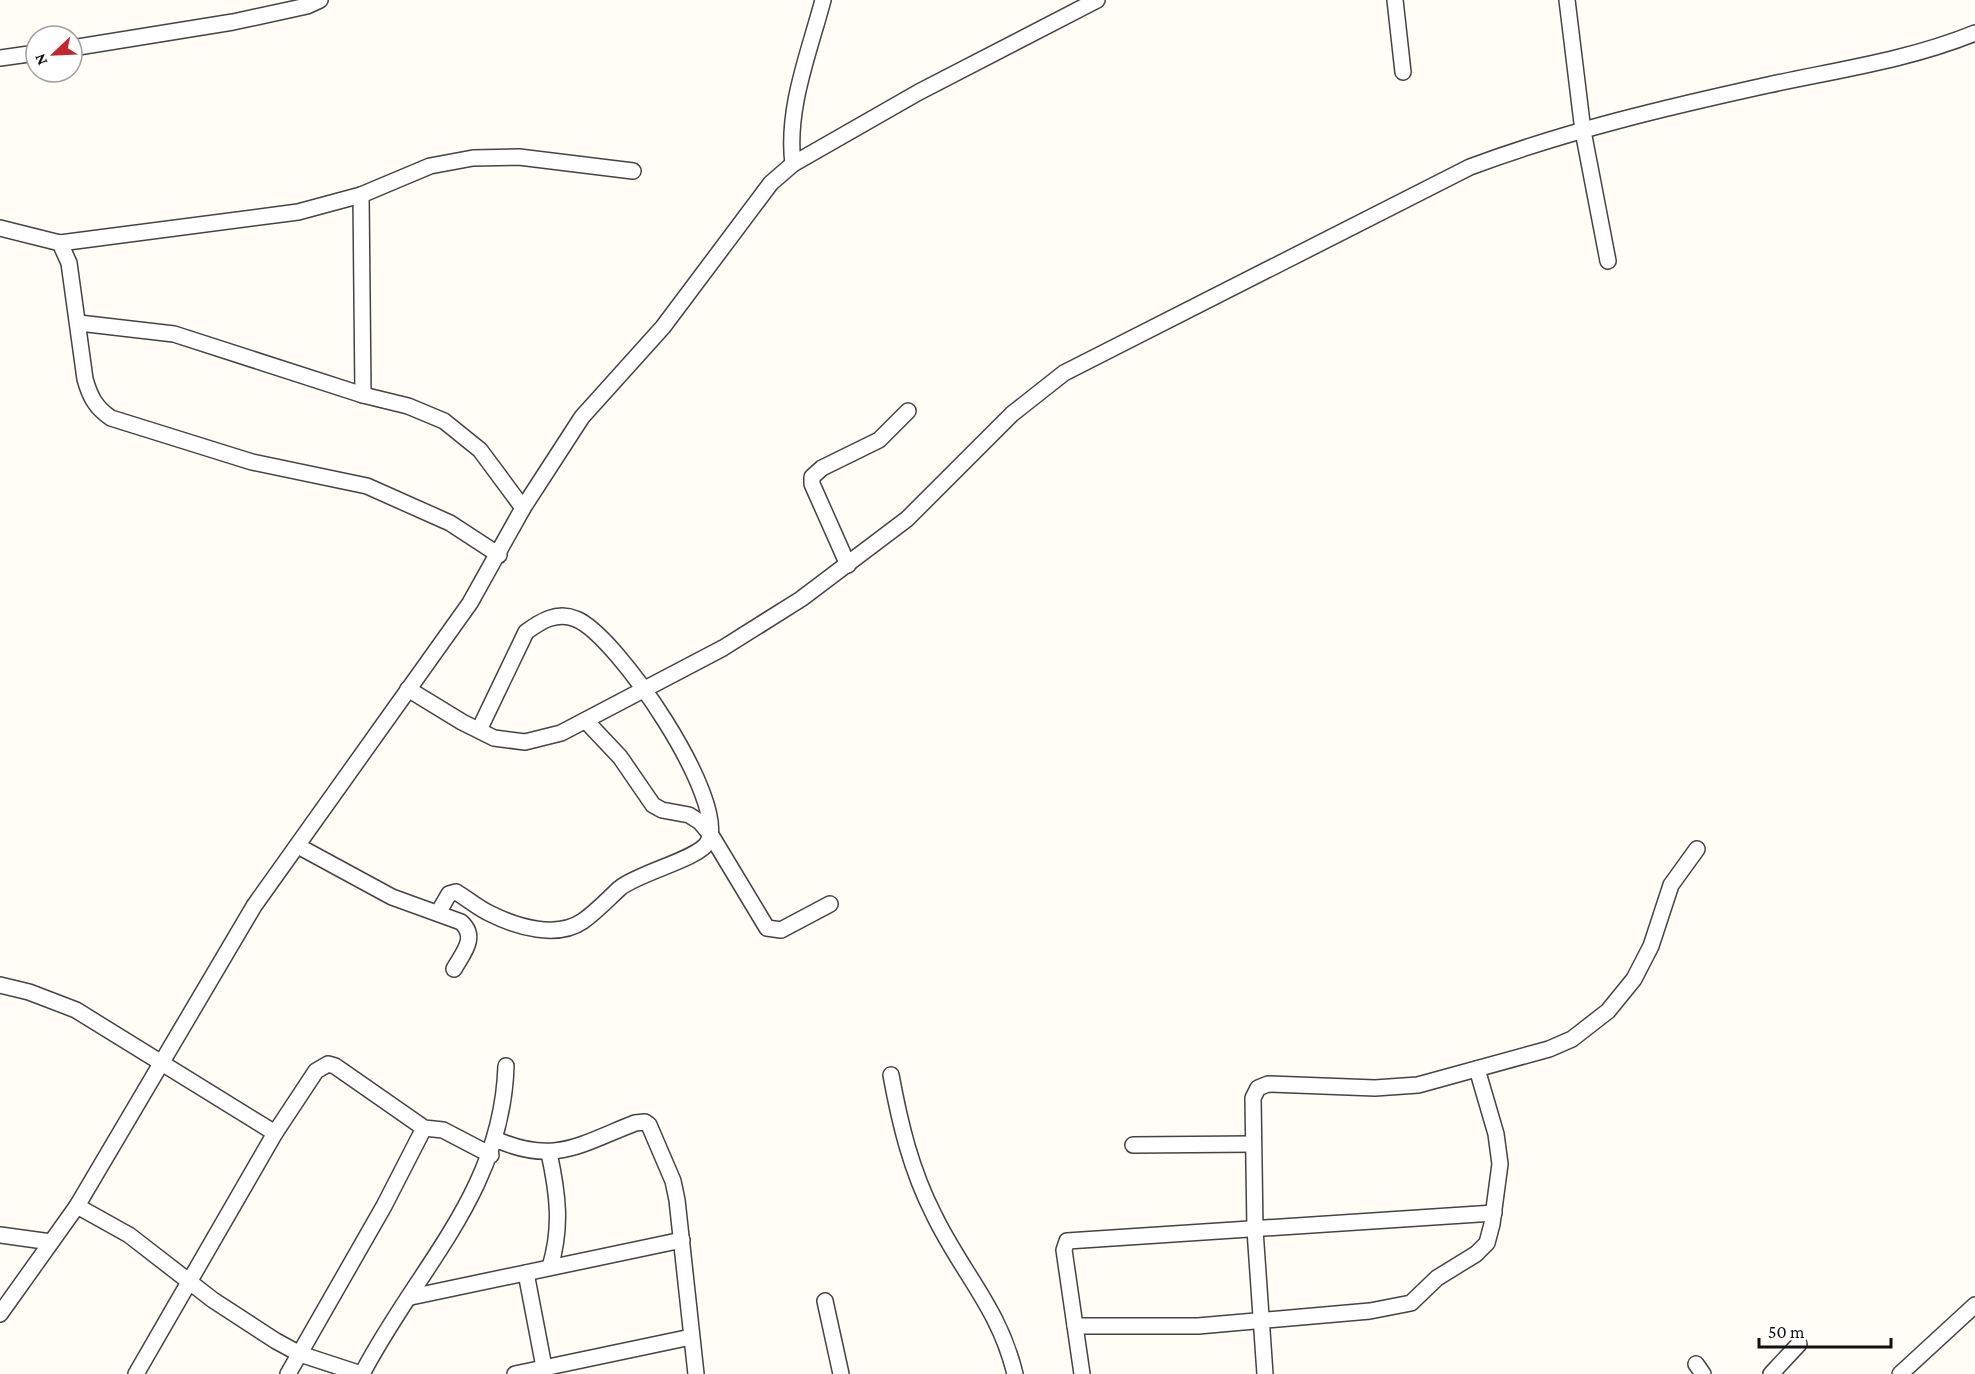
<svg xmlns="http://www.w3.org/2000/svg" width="1975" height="1374" font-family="'Crimson Pro',serif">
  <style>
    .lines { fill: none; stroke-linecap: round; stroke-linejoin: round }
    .street-casing { stroke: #444; stroke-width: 18 }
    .street { stroke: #fff; stroke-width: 15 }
  </style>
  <rect width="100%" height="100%" fill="#fffdf5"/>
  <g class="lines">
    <defs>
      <g id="street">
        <polyline points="1395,0 1403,72"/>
        <polyline points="1567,0 1583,131 1608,261"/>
        <polyline points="72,48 233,22 307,6 320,0"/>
        <polyline points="0,58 36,53"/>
        <path d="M793,164C786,109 809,53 823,0"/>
        <polyline points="361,195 363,395"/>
        <path d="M0,228L60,243L69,263L85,379C90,397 96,408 111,418L252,462L367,486L450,523L499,555"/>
        <polyline points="60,243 298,212 361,195 430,166 473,158 519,157 633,171"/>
        <polyline points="79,323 174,334 363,395 408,406 444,421 480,450 523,508"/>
        <polyline points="848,565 812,484 812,477 822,468 879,440 908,411"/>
        <path d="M408,689L462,722L494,738L525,742L561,733L723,648L801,599L907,519L1012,414L1064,373L1470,167C1566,131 1668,107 1768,85C1837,70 1909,60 1975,33"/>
        <polyline points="586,721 620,757 653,805 662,810 689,815 700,822 711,835 767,928 781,930 830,904"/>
        <path d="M298,846L392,897L461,922C478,937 463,953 454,969"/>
        <path d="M438,913L449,894L456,892C468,899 479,909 491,914C517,927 557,939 583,921C596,912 608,899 620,888C640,872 699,859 708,842C729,801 617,635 576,619C557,611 541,621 526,632L479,730"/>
        <polyline points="0,985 29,992 76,1010 275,1133 136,1374"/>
        <path d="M891,1075C900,1124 911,1170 934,1215C962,1273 999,1308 1015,1374"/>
        <polyline points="275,1133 316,1071 328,1064 335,1066 424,1128 443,1130 491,1155"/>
        <path d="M495,1139C554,1165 579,1145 635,1123L645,1122L649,1125L673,1181L677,1200L696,1374"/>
        <polyline points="1133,1145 1253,1144"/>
        <path d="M549,1153C558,1194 562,1227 550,1267"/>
        <polyline points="77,1206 129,1235 213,1300 276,1341 300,1354 361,1374"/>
        <polyline points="0,1235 51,1242"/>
        <polyline points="526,1273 544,1367"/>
        <polyline points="411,1297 682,1240"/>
        <polyline points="825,1301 841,1374"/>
        <polyline points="0,1314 77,1206 254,906 470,603 523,508 582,417 663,327 771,183 793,164 919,92 1097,0"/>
        <polyline points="1075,1326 1198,1326 1370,1311 1411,1303 1437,1278 1476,1254 1487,1243 1492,1224 1500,1164 1496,1134 1477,1069"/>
        <polyline points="1696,1364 1703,1374"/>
        <polyline points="288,1374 384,1206 424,1128"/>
        <path d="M362,1374C417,1268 502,1193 506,1066"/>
        <polyline points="515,1374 691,1337"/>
        <polyline points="1082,1374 1064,1250 1067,1241 1494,1213"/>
        <polyline points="1265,1374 1255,1230 1253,1098 1258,1088 1268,1084 1375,1088 1418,1085 1549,1049 1572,1039 1608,1011 1634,979 1651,946 1671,885 1697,849"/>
        <polyline points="1771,1374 1799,1344"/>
        <polyline points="1900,1374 1975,1305"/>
      </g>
    </defs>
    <!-- street casing -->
    <use href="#street" class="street-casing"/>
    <!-- street -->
    <use href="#street" class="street"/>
  </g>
  <!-- north arrow -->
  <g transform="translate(54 54) rotate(247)"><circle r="28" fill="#ffffff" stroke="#a0a0a0" stroke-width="1.5"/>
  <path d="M0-4.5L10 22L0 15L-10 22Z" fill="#c4262e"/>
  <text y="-9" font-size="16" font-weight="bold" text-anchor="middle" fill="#111111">N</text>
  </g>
  <!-- scale -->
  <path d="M1759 1338v9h132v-9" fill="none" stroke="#111111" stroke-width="3"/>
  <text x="1768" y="1338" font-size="18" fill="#111111" stroke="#ffffff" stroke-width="4.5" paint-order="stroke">50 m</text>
</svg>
